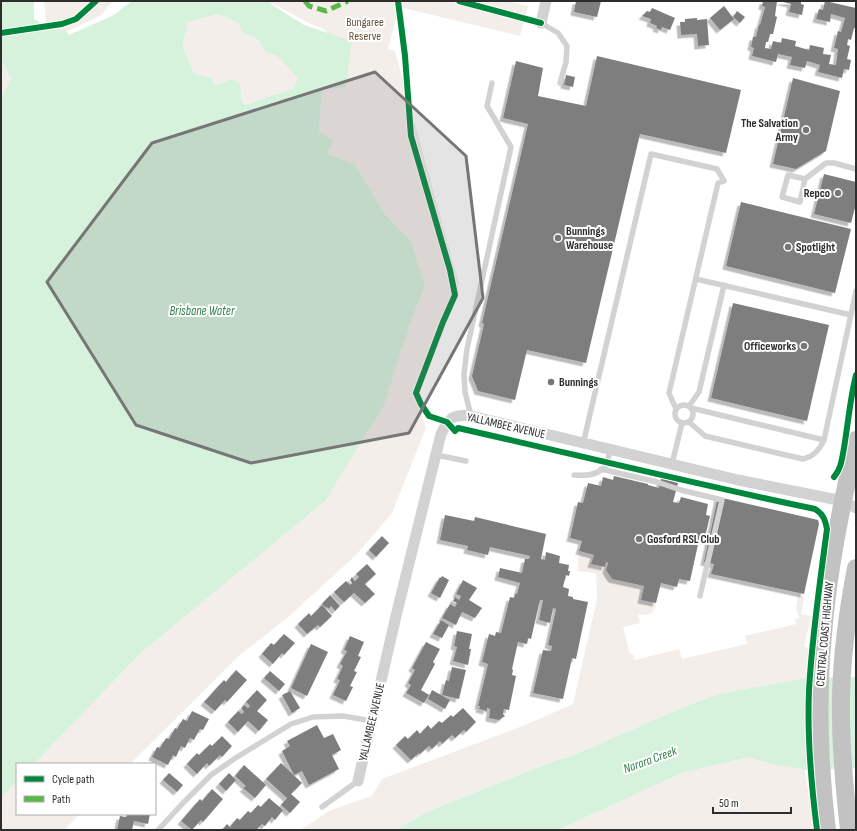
<svg xmlns="http://www.w3.org/2000/svg" width="857" height="831" font-family="'Sofia Sans Condensed',sans-serif">
  <style>
    .green { fill: #f4eeea }
    .water { fill: #d6f2dd; fill-rule: evenodd }
    .building { fill: #7e7e7e; filter: url(#shadow) }
    .lines { fill: none; stroke-linecap: round; stroke-linejoin: round }
    .service { stroke: #d2d2d2; stroke-width: 5.5 }
    .minor { stroke: #d2d2d2; stroke-width: 11 }
    .trunk { stroke: #c2c2c2; stroke-width: 18 }
    .quiet { stroke: #58b947; stroke-width: 5; stroke-dasharray: 10 5; stroke-linecap: butt }
    .cycleway-casing { stroke: #fff; stroke-width: 8 }
    .cycleway { stroke: #00873e; stroke-width: 6 }
    .marked { fill: #767676; fill-opacity: 0.2; stroke: #767676; stroke-width: 3; stroke-linejoin: round }
    .poi-dot { fill: #767676; stroke: #fff; stroke-width: 1.5 }
    .labels { text-anchor: middle; dominant-baseline: central; stroke-width: 4; stroke-linejoin: round; paint-order: stroke }
    .park-label { font-size: 12px; fill: #6a4d39; stroke: #fff }
    .poi-label { font-size: 12px; font-weight: bold; fill: #2d2d2d; stroke: #fff; text-anchor: start }
    .street-label { font-size: 12px; fill: #2d2d2d; stroke: #fff }
    .water-label { font-size: 13px; font-style: italic; fill: #34854a; stroke: #fff }
  </style>
  <defs>
    <filter id="shadow"><feDropShadow dx="-3.5" dy="3.5" stdDeviation="0" flood-color="#0004"/></filter>
  </defs>
  <rect width="100%" height="100%" fill="#fff"/>
  <!-- green -->
  <g class="green">
    <polygon points="44,1 113,1 100,16 57,36 46,21"/>
    <polygon points="263,1 507,1 528,6 520,36 399,7 388,49 395,51 459,284 414,393 426,428 392,513 356,555 286,619 241,654 130,764 34,764 143,651 408,329 425,287 411,241 385,214 355,164 328,154 319,131 322,90 332,37 322,28 311,24 275,5"/>
    <polygon points="218,14 239,23 242,32 258,40 267,53 276,55 298,78 293,88 246,105 242,101 240,84 216,85 211,78 193,73 183,45 188,22"/>
    <polygon points="1,60 11,78 1,98"/>
    <path d="M579,551L594,555L592,564L605,567L606,562L608,563L612,579L644,586L641,599L656,603C653,616 650,614 638,615L640,623L623,627L630,654H633L635,660L679,649L682,659L747,644L745,636L796,624L795,619L799,618L796,608L798,595L804,597L801,614L811,616L804,646L809,649L807,678L722,693L686,706L578,753L536,768L426,812L397,830H300L331,810L372,796L382,779L525,725L573,704L597,599L596,573L578,571Z"/>
    <polygon points="749,757 770,764 805,770 814,830 558,830 682,773"/>
    <polygon points="17,781 17,814 80,814 64,830 1,830 1,798"/>
  </g>
  <!-- water -->
  <g class="water">
    <path d="M1,1H34V19L41,23L46,30H65L69,35L112,16L132,1H266L304,25L352,41L346,87L322,90L319,131L333,140L328,154L355,164L385,214L411,241L425,286L408,329L384,405L325,501L143,651L34,764H17V781L1,798V98L11,78L1,60ZM218,14L239,23L242,32L258,40L267,53L276,55L298,78L293,88L246,105L242,101L240,84L233,79L216,85L211,78L193,73L183,45L188,22Z"/>
    <polygon points="856,677 856,768 805,770 770,764 749,757 682,773 558,830 397,830 426,812 536,768 578,753 686,706 722,693 807,678"/>
  </g>
  <!-- building -->
  <g class="building">
    <polygon points="576,1 601,1 597,17 574,12"/>
    <polygon points="763,1 777,1 775,16 777,17 773,34 770,34 768,42 766,42 765,48 771,49 773,41 781,43 782,38 796,41 795,46 809,50 810,45 824,48 823,54 831,55 829,64 836,65 838,49 834,48 838,31 841,32 845,18 831,14 830,22 816,19 819,9 823,10 825,1 856,8 856,29 854,28 851,40 848,39 847,45 850,46 847,59 851,60 849,70 844,69 842,78 818,72 820,65 807,61 805,68 790,65 792,57 778,54 776,62 752,56 754,48 751,47 753,37 756,37 759,24 760,25 765,7 762,6"/>
    <polygon points="779,1 801,1 801,4 804,5 802,15 789,12 791,4"/>
    <polygon points="724,6 734,19 720,30 710,18"/>
    <polygon points="652,8 675,18 670,30 662,27 661,30 656,28 657,26 650,23 651,19 642,16 647,11 650,12"/>
    <polygon points="737,11 745,17 740,23 733,17"/>
    <polygon points="697,18 697,20 707,19 709,45 698,46 697,34 681,35 680,22 685,22 685,19"/>
    <polygon points="597,56 741,90 726,153 640,134 586,363 527,350 515,400 478,391 472,376 484,324 482,323 528,124 503,118 516,61 543,68 538,96 586,106"/>
    <polygon points="566,75 575,77 573,87 564,85"/>
    <polygon points="793,78 840,91 826,151 796,169 773,164"/>
    <polygon points="824,174 856,182 856,204 851,223 814,214"/>
    <polygon points="741,202 851,229 835,293 726,266"/>
    <polygon points="733,303 829,325 807,421 711,398"/>
    <polygon points="614,476 648,484 648,485 659,488 661,478 678,483 673,502 679,503 681,497 708,504 706,515 710,516 704,541 699,540 690,581 679,579 677,587 661,583 656,603 641,600 644,586 612,579 606,570 608,563 606,562 605,567 591,564 594,555 579,551 582,541 570,538 578,502 583,503 588,483 601,486 603,477 613,480"/>
    <polygon points="718,497 818,520 819,524 804,594 711,574 714,564 704,562"/>
    <polygon points="445,515 474,521 475,517 546,534 541,559 545,560 546,552 560,556 559,563 569,565 568,571 570,571 569,576 566,575 563,587 569,589 568,596 573,597 573,599 588,602 576,659 572,658 563,699 533,693 543,650 551,651 552,646 548,645 556,609 553,608 550,623 539,620 543,600 540,600 531,639 528,638 527,644 518,642 512,669 513,670 512,675 516,676 509,710 504,709 503,714 505,716 499,720 489,718 490,709 487,708 487,711 479,709 480,706 478,706 488,664 482,662 489,634 495,636 496,632 501,633 510,597 514,598 515,594 517,594 520,583 498,577 500,568 522,573 525,559 529,559 530,556 490,547 488,555 467,550 468,546 440,540"/>
    <polygon points="382,536 389,543 376,557 369,550"/>
    <polygon points="367,564 376,574 365,584 375,594 365,603 354,593 344,602 334,592 346,581 350,585 352,583 350,580 352,577 355,581 359,577 356,574"/>
    <polygon points="442,576 449,580 440,598 431,593 440,577 441,578"/>
    <polygon points="463,580 477,588 469,600 482,608 475,618 462,612 456,625 442,618 450,604 455,607 457,603 453,601 455,597 459,600 461,596 456,594"/>
    <polygon points="330,595 340,606 335,611 331,606 329,609 327,607 326,608 322,604"/>
    <polygon points="322,605 332,616 320,627 318,625 307,634 298,624 309,613 311,616"/>
    <polygon points="441,620 449,625 442,638 433,634"/>
    <polygon points="457,631 472,634 469,649 471,649 468,665 453,661 457,647 454,646"/>
    <polygon points="284,634 295,643 284,655 282,653 273,664 262,654 271,643 274,645"/>
    <polygon points="350,636 364,642 358,656 361,657 354,671 357,672 350,686 353,687 346,701 333,695 340,680 337,679 343,666 340,664 347,651 344,650"/>
    <polygon points="426,642 440,649 433,662 435,664 421,690 429,695 424,703 406,693 411,685 408,683 415,670 412,668"/>
    <polygon points="311,644 328,652 307,696 291,688"/>
    <polygon points="452,667 466,670 459,699 442,695 446,680 449,681"/>
    <polygon points="236,670 247,680 227,702 225,700 215,711 204,702 224,680 226,682"/>
    <polygon points="270,671 285,684 279,691 264,678"/>
    <polygon points="257,690 267,700 257,711 268,720 259,731 248,721 238,732 228,722 238,711 242,714 244,712 241,708 244,705 248,708 250,706 246,702"/>
    <polygon points="432,690 450,700 445,709 428,699"/>
    <polygon points="290,691 300,708 292,713 282,695"/>
    <polygon points="463,708 476,722 466,732 464,730 455,738 452,735 442,744 440,741 432,749 429,746 420,754 419,753 411,760 396,745 405,736 408,739 417,730 420,734 428,725 431,729 439,721 442,723 451,715 453,717"/>
    <polygon points="192,711 209,719 203,730 200,729 194,740 190,738 185,748 181,746 176,757 173,755 168,765 152,757 157,747 160,748 166,738 169,739 175,728 177,729 183,719 187,721"/>
    <polygon points="317,725 324,738 333,734 341,750 332,755 339,769 309,785 302,771 294,775 282,751 290,746 287,741"/>
    <polygon points="222,736 232,746 222,757 220,755 209,766 207,763 197,774 187,764 197,753 199,755 210,744 212,746"/>
    <polygon points="281,763 302,783 291,794 300,802 290,813 281,805 287,798 266,779"/>
    <polygon points="244,765 266,785 255,798 243,788 246,786 235,776"/>
    <polygon points="169,773 183,785 177,792 163,780"/>
    <polygon points="229,773 236,780 226,791 219,784"/>
    <polygon points="212,789 223,799 203,822 201,820 192,830 181,821 200,799 202,801"/>
    <polygon points="269,798 283,810 275,820 272,817 265,826 262,824 256,830 222,830 227,824 230,827 237,818 240,820 248,811 251,813 258,805 261,807"/>
    <polygon points="127,814 150,814 148,824 134,821 132,830 117,830 120,816 126,817"/>
  </g>
  <g class="lines">
    <!-- service -->
    <g class="service">
      <polyline points="541,23 558,33 567,46 566,62 560,83"/>
      <polyline points="805,179 788,175 782,197 800,202 805,179 826,163 834,163 856,169"/>
      <polyline points="696,279 851,315"/>
      <circle cx="684" cy="414" r="9"/>
      <polyline points="689,406 699,392 724,285"/>
      <polyline points="471,416 465,392 464,374 467,349 511,147 487,106 492,83"/>
      <path d="M689,422L705,436L803,459C813,457 820,449 824,440L691,408"/>
      <polyline points="824,440 856,291"/>
      <polyline points="583,444 651,154 717,169 724,181 718,183 669,393 676,409"/>
      <polyline points="436,455 466,461"/>
      <polyline points="672,464 682,423"/>
      <polyline points="601,469 657,482 681,490 722,500 700,596"/>
      <path d="M574,475C585,476 599,476 606,465C608,461 609,455 610,450"/>
      <polyline points="322,807 358,781"/>
      <polyline points="158,830 183,803 211,775 237,757 291,724 313,717 343,716 372,721"/>
    </g>
    <!-- minor -->
    <g class="minor">
      <polyline points="541,23 546,1"/>
      <path d="M358,781L396,616L441,434C449,418 452,414 471,416L738,480L843,501L856,508"/>
    </g>
    <!-- trunk -->
    <g class="trunk">
      <path d="M827,830C819,765 817,699 823,634C828,569 842,504 856,440"/>
      <path d="M849,830C844,785 840,741 841,696C842,653 848,610 856,568"/>
    </g>
    <!-- quiet -->
    <polyline class="quiet" points="305,1 309,6 326,11 348,1"/>
    <defs>
      <g id="cycleway">
        <path d="M398,1L405,56L411,136L450,270L455,295L443,322L416,393L421,404L429,416L447,422L455,431L458,428C577,455 695,484 815,509C823,514 825,519 827,529C820,582 812,636 809,690C807,737 811,783 817,830"/>
        <polyline points="459,1 541,23"/>
        <polyline points="1,33 62,24 76,19 96,1"/>
        <path d="M834,477C841,469 842,459 844,448C848,424 850,399 856,375"/>
      </g>
    </defs>
    <!-- cycleway casing -->
    <use href="#cycleway" class="cycleway-casing"/>
    <!-- cycleway -->
    <use href="#cycleway" class="cycleway"/>
  </g>
  <!-- marked area -->
  <path class="marked" d="M375,72L466,156L483,298L409,433L251,463L136,425L47,282L152,143Z"/>
  <!-- markers -->
  <g class="poi-dot">
    <circle cx="806" cy="130" r="4"/>
    <circle cx="838" cy="193" r="4"/>
    <circle cx="558" cy="238" r="4"/>
    <circle cx="788" cy="247" r="4"/>
    <circle cx="804" cy="346" r="4"/>
    <circle cx="551" cy="382" r="4"/>
    <circle cx="639" cy="539" r="4"/>
  </g>
  <g class="labels">
    <!-- park labels -->
    <g class="park-label">
      <text x="365" y="22">Bungaree<tspan x="365" dy="14">Reserve</tspan></text>
    </g>
    <!-- poi labels -->
    <g class="poi-label">
      <text x="798" y="123" text-anchor="end">The Salvation<tspan x="798" dy="14">Army</tspan></text>
      <text x="830" y="193" text-anchor="end">Repco</text>
      <text x="566" y="231">Bunnings<tspan x="566" dy="14">Warehouse</tspan></text>
      <text x="796" y="247">Spotlight</text>
      <text x="796" y="346" text-anchor="end">Officeworks</text>
      <text x="559" y="382">Bunnings</text>
      <text x="647" y="539">Gosford RSL Club</text>
    </g>
    <!-- street labels -->
    <g class="street-label">
      <text transform="translate(506 426) rotate(13)">YALLAMBEE AVENUE</text>
      <text transform="translate(825 634) rotate(-85)">CENTRAL COAST HIGHWAY</text>
      <text transform="translate(372 722) rotate(-77)">YALLAMBEE AVENUE</text>
    </g>
    <!-- water labels -->
    <g class="water-label">
      <text x="202" y="311">Brisbane Water</text>
      <text transform="translate(650 760) rotate(-20)">Narara Creek</text>
    </g>
  </g>
  <!-- border -->
  <rect width="857" height="831" fill="none" stroke="#2d2d2d" stroke-width="4"/>
  <!-- legend -->
  <rect x="16" y="763" width="140" height="52" fill="#ffffff" stroke="#ababab"/>
  <rect x="24" y="776" width="20" height="6" fill="#00873e" stroke="#ababab"/>
  <text x="52" y="783" font-size="12" fill="#2d2d2d">Cycle path</text>
  <rect x="24" y="796" width="20" height="6" fill="#58b947" stroke="#ababab"/>
  <text x="52" y="803" font-size="12" fill="#2d2d2d">Path</text>
  <!-- scale -->
  <path d="M713 807v6h78v-6" fill="none" stroke="#2d2d2d" stroke-width="2"/>
  <text x="719" y="807" font-size="12" fill="#2d2d2d" stroke="#ffffff" stroke-width="3" paint-order="stroke">50 m</text>
</svg>
